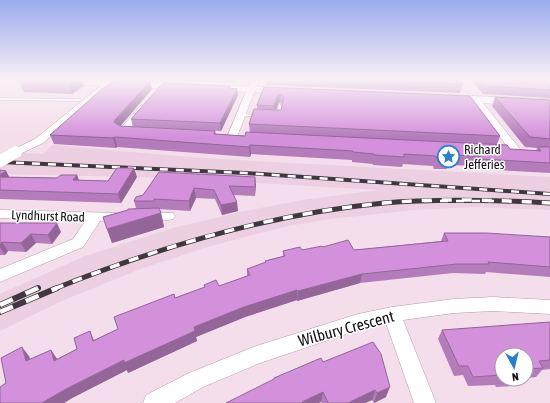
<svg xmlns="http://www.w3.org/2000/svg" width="550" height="403" font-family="'Asap Condensed',sans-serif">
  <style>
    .built { fill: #eccfe0 }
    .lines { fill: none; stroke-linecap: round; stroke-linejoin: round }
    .lane-casing { stroke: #b29daa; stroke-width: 1 }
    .street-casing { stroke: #b29daa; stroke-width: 1 }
    .secondary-casing { stroke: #b29daa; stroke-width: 1 }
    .lane { fill: #fff; fill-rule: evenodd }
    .street { fill: #fff; fill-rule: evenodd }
    .secondary { fill: #fff; fill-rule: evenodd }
    .rail-far2-casing { stroke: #41373e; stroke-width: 4 }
    .rail-far1-casing { stroke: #41373e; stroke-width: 5 }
    .rail-casing { stroke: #41373e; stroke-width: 6 }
    .rail-far2 { stroke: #fff; stroke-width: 2.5; stroke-dasharray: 8; stroke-linecap: butt }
    .rail-far1 { stroke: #fff; stroke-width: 3.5; stroke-dasharray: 10; stroke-linecap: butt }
    .rail { stroke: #fff; stroke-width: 4.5; stroke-dasharray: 14; stroke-linecap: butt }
    .street-bridge-casing { stroke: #b29daa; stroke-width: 12; stroke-linecap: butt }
    .street-bridge { stroke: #fff; stroke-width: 12 }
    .wall { fill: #b57cbc; fill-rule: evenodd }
    .shaded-wall { fill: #946599 }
    .building { fill: #d390db; stroke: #946599 }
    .labels { text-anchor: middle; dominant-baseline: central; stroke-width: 3; stroke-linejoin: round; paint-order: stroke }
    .poi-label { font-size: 13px; fill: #130c11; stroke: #fff; text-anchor: start }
    .street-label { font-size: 13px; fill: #130c11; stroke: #fff }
    .near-street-label { font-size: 16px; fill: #130c11; stroke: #fff }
  </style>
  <rect width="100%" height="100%" fill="#f4deeb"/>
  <!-- built -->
  <polygon class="built" points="52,145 200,158 550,177 550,210 474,207 413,210 330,219 288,226 207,247 143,268 64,300 0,331 0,294 85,256 173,228 240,212 303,200 378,190 174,178 0,174 0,167 24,153 43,154"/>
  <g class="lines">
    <defs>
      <g id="lane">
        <polygon points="0,98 80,99 82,100 80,101 0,100"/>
        <polygon points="279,104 282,105 279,117 277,118 275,117"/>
        <polygon points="240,114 259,115 261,116 259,117 241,116 240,116"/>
      </g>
      <g id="street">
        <polygon points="108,80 117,80 43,143 20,154 12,154 11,152 12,150 35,139"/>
        <polygon points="251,80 259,80 237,137 236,139 228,139 227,137"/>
        <polygon points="476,97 479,98 520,149 521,151 520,153 512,153 472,100"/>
        <polygon points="143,105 147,108 130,129 139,130 140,132 139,134 120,133 118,131 120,129 140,106"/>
        <polygon points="0,210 120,213 125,214 127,217 125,220 100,221 83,247 0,282 0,269 73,239 86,220 0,218"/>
        <polygon points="144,212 173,213 175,216 173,219 168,220 139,219 137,216 139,213"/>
        <polygon points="493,297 550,300 550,314 493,311 454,313 403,320 436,403 414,403 386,323 358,330 260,363 203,387 175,403 143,403 146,395 189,373 256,346 358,314 392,307 454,299"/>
      </g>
      <g id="secondary">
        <polygon points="47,80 117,80 185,84 190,87 185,90 52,83"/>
        <polygon points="213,85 287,88 293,91 287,94 209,90 207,88"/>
        <polygon points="449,95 550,99 550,107 445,101 443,99 445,97"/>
      </g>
    </defs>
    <!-- lane casing -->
    <use href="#lane" class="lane-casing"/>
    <!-- street casing -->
    <use href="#street" class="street-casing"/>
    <!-- secondary casing -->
    <use href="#secondary" class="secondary-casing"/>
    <!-- lane -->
    <use href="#lane" class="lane"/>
    <!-- street -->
    <use href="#street" class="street"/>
    <!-- secondary -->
    <use href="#secondary" class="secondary"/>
    <defs>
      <g id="rail-far2">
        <polyline points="0,162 245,173 550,194"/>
        <polyline points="424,201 494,201"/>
      </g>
      <g id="rail-far1">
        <polyline points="36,289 38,288"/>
        <path d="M54,289C161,246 270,214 384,203C439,198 495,200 550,203"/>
      </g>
      <g id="rail">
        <polyline points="0,305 38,288"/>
        <polyline points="0,312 57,288"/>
      </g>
    </defs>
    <!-- rail-far2 casing -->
    <use href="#rail-far2" class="rail-far2-casing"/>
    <!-- rail-far1 casing -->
    <use href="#rail-far1" class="rail-far1-casing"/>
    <!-- rail casing -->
    <use href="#rail" class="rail-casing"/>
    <!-- rail-far2 -->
    <use href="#rail-far2" class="rail-far2"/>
    <!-- rail-far1 -->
    <use href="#rail-far1" class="rail-far1"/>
    <!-- rail -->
    <use href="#rail" class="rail"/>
    <defs>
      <polyline id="street-bridge" points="0,161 16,152"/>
    </defs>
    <!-- street-bridge casing -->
    <use href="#street-bridge" class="street-bridge-casing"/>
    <!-- street-bridge -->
    <use href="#street-bridge" class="street-bridge"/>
  </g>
  <!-- wall -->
  <g class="wall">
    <polygon points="19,80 82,80 84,86 72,94 24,92"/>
    <polygon points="164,80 237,80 236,83"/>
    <polygon points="266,80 460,80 463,84 460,93 266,85"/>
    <polygon points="473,80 550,80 550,98 483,94 473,82"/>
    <path d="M264,87L500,136L497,145L510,149L536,151L537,148L525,147L492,106L495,97L550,100V173L478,169L476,166L449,165L447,169H434L433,166L417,165L403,164L402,167L373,165V164L352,162V160L251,154L250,157L117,147L116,148L54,144L50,135L152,89L120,126L215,131L216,134L245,136L250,133L249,124L257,109V105ZM279,103L282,104L281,110H276L278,104Z"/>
    <polygon points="230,88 238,95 221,131 133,127 131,119"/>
    <polygon points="0,170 6,171 9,177 57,178 77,175 79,180 108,181 137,177 121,203 0,199"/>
    <polygon points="255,177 255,196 234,195 238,211 222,215 215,199 196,198 190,211 159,209 161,213 164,227 112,243 107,229 136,208 134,201 136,197"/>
    <polygon points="0,223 61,232 52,244 36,243 26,252 8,251 5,255 0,255"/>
    <polygon points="444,233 550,237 550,277 486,272 485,274 453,273 360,283 297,301 297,300 245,317 196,337 197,341 128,373 127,370 72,398 64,403 0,403 6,383 29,356 30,359 51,350 57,359 77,349 90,331 94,340 118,329 175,298 205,287 204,285 219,286 247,276 247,269 265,263 265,261 283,256 283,251 302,250 323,247 354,250 441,241"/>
    <polygon points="550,322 550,369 542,370 536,377 526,378 526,355 502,355 502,379 517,379 512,386 496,387 495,385 468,386 463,375 454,376 438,339 442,330"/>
    <polygon points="323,362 386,397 374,403 372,400 365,403 322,403 321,402 274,380 274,378"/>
  </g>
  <!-- shaded-wall -->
  <g class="shaded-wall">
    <polygon points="70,80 82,80 84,86 72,94 68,81"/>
    <polygon points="150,81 152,89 117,130 114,121"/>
    <polygon points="237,89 238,95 221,131 220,123"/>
    <polygon points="280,94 279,103 278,104 274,114 274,106 278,95"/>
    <polygon points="115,137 117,147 116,148 113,138"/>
    <polygon points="250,145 251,154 250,157 249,147"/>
    <polygon points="134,168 137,177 121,203 118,194"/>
    <polygon points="6,171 11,180 0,182 0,175"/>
    <polygon points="77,175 80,184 73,180"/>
    <polygon points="255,177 256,186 255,196"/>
    <polygon points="194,188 196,198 190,211 189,201"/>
    <polygon points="237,202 238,211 222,215 221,205"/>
    <polygon points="161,213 164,227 112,243 107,229"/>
    <polygon points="57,223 61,232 52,244 48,235"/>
    <polygon points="31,234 36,243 26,252 21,243"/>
    <polygon points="2,242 8,251 5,255 0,247 0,245"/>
    <polygon points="362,274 360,283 297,301 298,291"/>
    <polygon points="297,290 297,300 245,317 196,337 197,341 128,373 127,370 72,398 64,403 42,403 66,389 124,360 194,327 244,307"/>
    <polygon points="22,347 29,356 33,370 26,361"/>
    <polygon points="51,350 57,359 54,361"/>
    <polygon points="390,387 386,397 374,403 377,393"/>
    <polygon points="375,390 372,400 365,403 348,403"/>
    <polygon points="323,392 321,402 319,403 302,403 302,402"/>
  </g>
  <!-- building -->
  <g class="building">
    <polygon points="41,80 70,80 68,81"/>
    <polygon points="116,80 150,81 114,121 115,123 120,126 215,131 214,134 245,136 246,132 507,145 510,149 541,151 538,147 550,147 550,163 481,159 480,156 448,155 451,159 437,159 436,156 404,154 404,157 375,155 374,154 353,152 353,151 250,145 249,147 115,137 113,138 50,135 102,89"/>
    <polygon points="380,80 460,80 463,84"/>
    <polygon points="480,80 550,80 550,90 486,86"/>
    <polygon points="163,83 230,86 229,88 237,89 220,123 131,119"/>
    <polygon points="264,87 470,96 500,136 249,124 254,109 281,110 284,97 280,94 278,95 274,106 257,105"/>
    <polygon points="495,97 550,100 550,139 530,137"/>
    <polygon points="117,168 134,168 118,194 0,190 0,177 57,178 61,175 77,175 73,180 108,181"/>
    <polygon points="0,170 6,171 0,175"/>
    <polygon points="159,172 255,177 255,187 229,186 237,202 221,205 214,190 194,188 189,201 154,199 154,201 134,201 136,197 143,195"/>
    <polygon points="159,208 161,213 107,229 103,217 128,210 128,209"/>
    <polygon points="0,223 57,223 48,235 31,234 21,243 2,242 0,245"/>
    <polygon points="444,233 486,233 550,237 550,267 488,262 489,264 457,264 362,274 298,291 297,290 244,307 194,327 195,331 124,363 124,360 66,389 42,403 0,403 0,387 6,383 1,358 22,347 26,361 51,350 54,361 77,349 74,338 90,331 93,341 118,329 114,317 174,294 175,298 205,287 204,285 216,280 219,286 250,275 247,269 266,262 265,261 285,256 283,251 300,247 302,250 322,246 323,247 348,240 354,250 448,241"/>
    <polygon points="550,322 550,360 539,361 543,368 526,369 526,355 502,355 502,376 501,375 473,377 468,366 459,366 442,330"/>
    <polygon points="373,342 381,354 390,387 377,393 375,390 348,403 328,403 323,392 302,402 303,403 226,403 274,379 274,378 321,358 323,362"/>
  </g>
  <!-- sky -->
  <linearGradient id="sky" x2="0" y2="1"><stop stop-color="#9aabed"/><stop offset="0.58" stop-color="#faf0f6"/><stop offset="1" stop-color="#faf0f6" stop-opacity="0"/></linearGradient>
  <rect width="550" height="137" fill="url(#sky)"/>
  <!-- icons -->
  <defs>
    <symbol id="sight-ring" viewBox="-11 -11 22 22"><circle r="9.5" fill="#fff" stroke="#2a7fcd" stroke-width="1.5"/><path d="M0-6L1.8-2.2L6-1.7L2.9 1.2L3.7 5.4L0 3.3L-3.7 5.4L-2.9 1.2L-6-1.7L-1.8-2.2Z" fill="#2a7fcd"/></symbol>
  </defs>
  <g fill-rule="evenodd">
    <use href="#sight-ring" x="436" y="144" width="25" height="25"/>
  </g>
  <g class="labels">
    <!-- poi labels -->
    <g class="poi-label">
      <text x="464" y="149">Richard<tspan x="464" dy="15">Jefferies</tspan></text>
    </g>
    <!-- street labels -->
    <g class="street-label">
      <text transform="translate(48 216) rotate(2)">Lyndhurst Road</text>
    </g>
    <!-- near-street labels -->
    <g class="near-street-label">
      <text transform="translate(346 328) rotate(-15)">Wilbury Crescent</text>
    </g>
  </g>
  <!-- north arrow -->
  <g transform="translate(514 367) rotate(172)"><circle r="19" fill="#ffffff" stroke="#a19ea0"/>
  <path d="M0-3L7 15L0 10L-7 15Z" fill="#2a7fcd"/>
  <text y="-6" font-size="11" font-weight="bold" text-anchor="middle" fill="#130c11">N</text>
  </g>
</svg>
